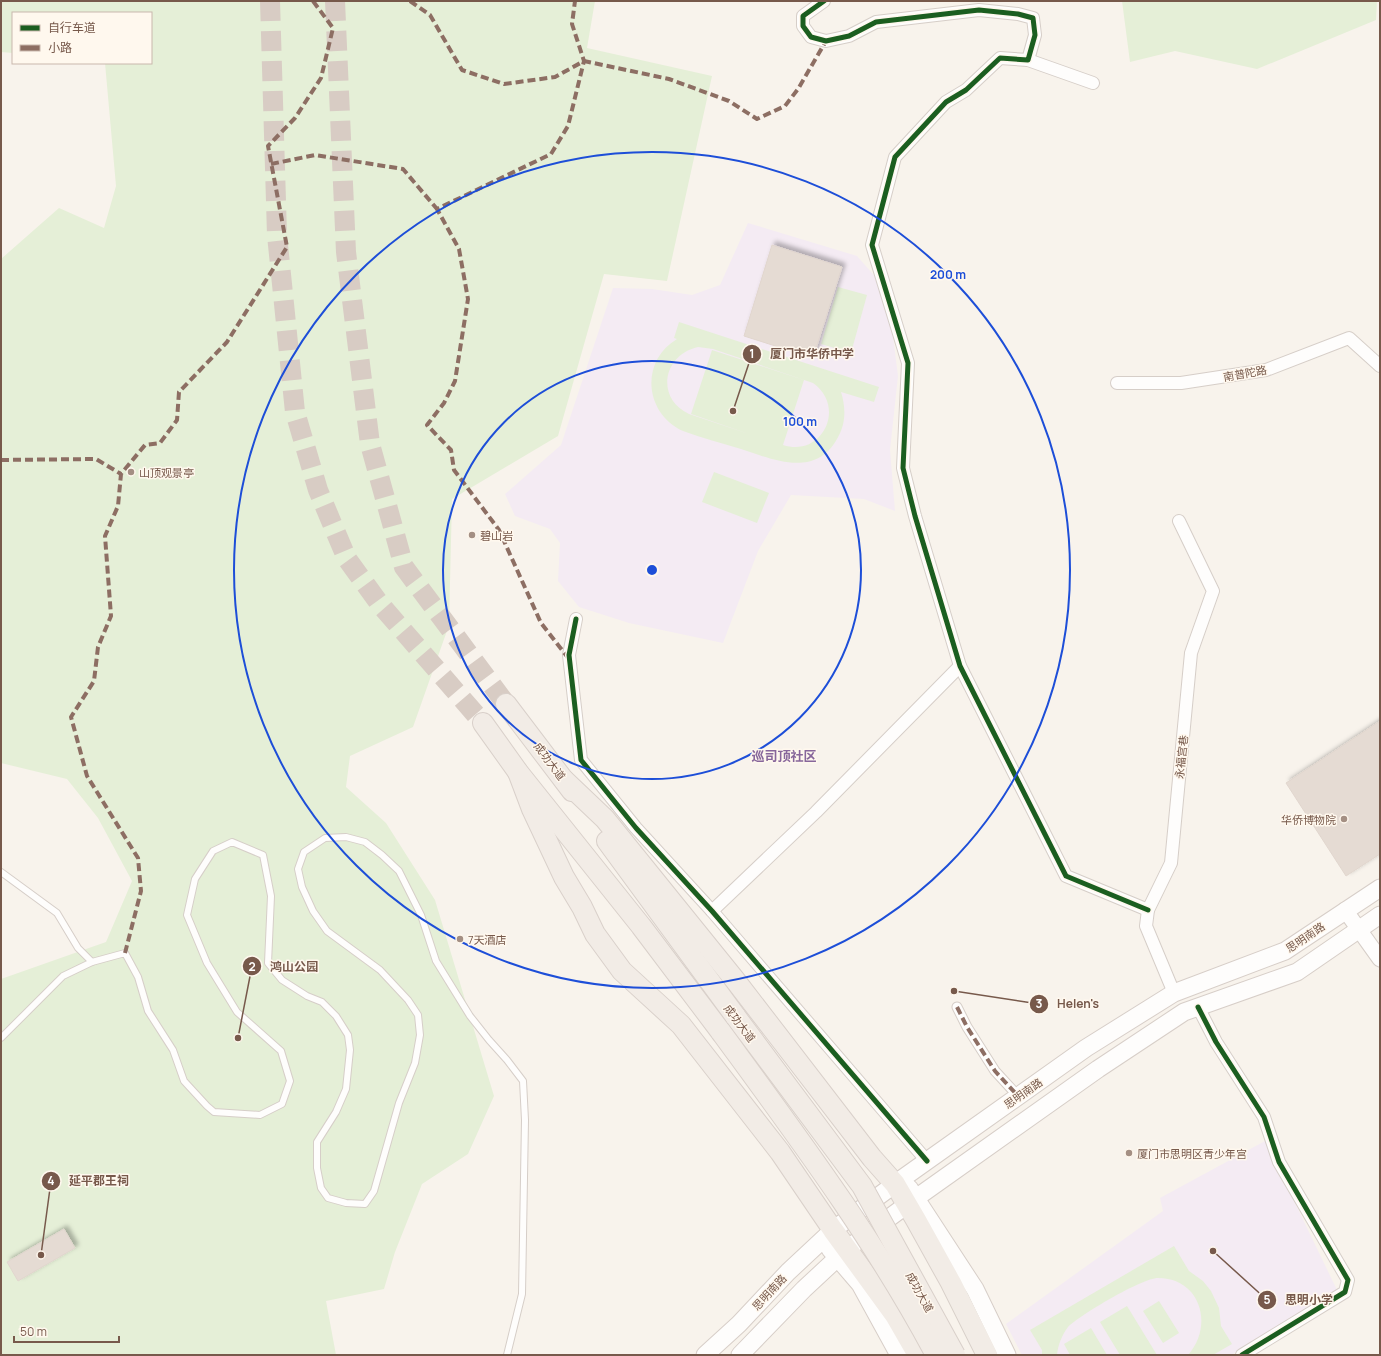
<svg xmlns="http://www.w3.org/2000/svg" width="1381" height="1356" font-family="Manrope,'Noto Sans SC',sans-serif">
  <style>
    .education { fill: #f4ebf3 }
    .green { fill: #e5efd7; fill-rule: evenodd }
    .building { fill: #e5dbd3; stroke: #e1d6ce; filter: url(#shadow) }
    .lines { fill: none; stroke-linecap: round; stroke-linejoin: round }
    .trunk-tunnel { stroke: #d8ccc4; stroke-width: 20; stroke-dasharray: 20 10; stroke-linecap: butt }
    .service-casing { stroke: #d6cec8; stroke-width: 8 }
    .pedestrian-casing { stroke: #d6cec8; stroke-width: 11 }
    .minor-casing { stroke: #d6cec8; stroke-width: 14 }
    .tertiary-casing { stroke: #d6cec8; stroke-width: 17 }
    .secondary-casing { stroke: #d7cec8; stroke-width: 19 }
    .trunk-casing { stroke: #d9d0ca; stroke-width: 22 }
    .service { stroke: #fefdfc; stroke-width: 6 }
    .pedestrian { stroke: #fefdfc; stroke-width: 9 }
    .minor { stroke: #fefdfc; stroke-width: 12 }
    .tertiary { stroke: #fefdfc; stroke-width: 15 }
    .secondary { stroke: #fefdfc; stroke-width: 17 }
    .trunk { stroke: #f2ece6; stroke-width: 20 }
    .trunk-bridge-casing { stroke: #d9d0ca; stroke-width: 22; stroke-linecap: butt }
    .trunk-bridge { stroke: #f2ece6; stroke-width: 20 }
    .quiet { stroke: #8d6e63; stroke-width: 4; stroke-dasharray: 8 4; stroke-linecap: butt }
    .cycleway-casing { stroke: #fff8ee; stroke-width: 8 }
    .cycleway { stroke: #1b5e20; stroke-width: 5 }
    .ring { fill: none; stroke: #1d4ed8; stroke-width: 2 }
    .poi-dot { fill: #a48f83; stroke: #fff8ee; stroke-width: 1.5 }
    .labels { text-anchor: middle; dominant-baseline: central; stroke-width: 3; stroke-linejoin: round; paint-order: stroke }
    .street-label { font-size: 11px; fill: #77594b; stroke: #fff8ee }
    .poi-label { font-size: 11px; fill: #77594b; stroke: #fff8ee; text-anchor: start }
    .quarter-label { font-size: 13px; font-weight: bold; fill: #87669b; stroke: #fff8ee }
    .centre { fill: #1d4ed8; stroke: #fff8ee; stroke-width: 2 }
    .ring-label { font-size: 12px; text-anchor: middle; font-weight: bold; fill: #1d4ed8; stroke: #fff8ee; stroke-width: 3; stroke-linejoin: round; paint-order: stroke }
    .leader { fill: none; stroke: #77594b; stroke-width: 1.5 }
    .callout-dot { fill: #77594b; stroke: #fff8ee; stroke-width: 1.5 }
    .mark-label { font-size: 12px; text-anchor: middle; font-weight: bold; fill: #fff }
    .callout-label { font-size: 12px; text-anchor: middle; font-weight: bold; fill: #77594b; stroke: #fff8ee; stroke-width: 3; stroke-linejoin: round; paint-order: stroke }
  </style>
  <defs>
    <filter id="shadow"><feDropShadow dx="3.5" dy="-3.5" stdDeviation="2" flood-color="#0004"/></filter>
  </defs>
  <rect width="100%" height="100%" fill="#f8f3ec"/>
  <!-- education -->
  <g class="education">
    <polygon points="748,223 857,256 887,290 898,376 890,450 895,511 864,499 791,495 758,551 723,643 629,623 579,607 558,581 560,543 550,529 515,516 505,494 561,445 613,288 652,289 692,295 720,285"/>
    <polygon points="1265,1141 1337,1290 1231,1355 1022,1355 1006,1324 1163,1211 1160,1198"/>
  </g>
  <!-- green -->
  <g class="green">
    <polygon points="1,1 595,1 587,48 712,76 667,281 604,274 558,436 452,499 449,625 413,727 350,756 346,787 386,823 435,900 494,1096 468,1154 422,1184 395,1252 384,1289 326,1301 336,1355 1,1355 1,979 106,942 132,881 98,818 67,779 1,763 1,259 59,208 104,228 116,186 105,63 151,63 151,13 13,13 13,53 1,52"/>
    <polygon points="1122,1 1377,1 1376,20 1257,69 1175,51 1130,62"/>
    <polygon points="838,287 867,295 851,353 821,344"/>
    <path d="M679,322L879,387L874,402L841,392C846,408 846,424 837,439C815,478 774,460 741,449C722,443 702,438 683,431C644,413 640,361 677,339L674,338ZM698,347L713,349L813,383C847,407 822,458 783,445L804,380L712,350L691,414L749,434L689,414C655,398 663,355 698,347Z"/>
    <polygon points="714,472 769,493 757,523 702,502"/>
    <path d="M1174,1246L1189,1271L1203,1281L1211,1291L1219,1308L1221,1326L1232,1344L1213,1355H1188C1214,1326 1201,1278 1158,1278C1142,1278 1080,1315 1068,1327C1062,1335 1058,1345 1057,1355H1042V1350L1030,1330Z"/>
    <polygon points="1159,1301 1179,1333 1163,1343 1143,1311"/>
    <polygon points="1127,1306 1157,1355 1120,1355 1100,1322"/>
    <polygon points="1091,1328 1107,1355 1070,1355 1064,1344"/>
  </g>
  <!-- building -->
  <g class="building">
    <polygon points="772,245 842,267 813,358 744,336"/>
    <polygon points="1380,721 1380,854 1346,876 1286,783"/>
    <polygon points="64,1229 75,1248 18,1281 7,1262"/>
  </g>
  <g class="lines">
    <!-- trunk-tunnel -->
    <g class="trunk-tunnel">
      <polyline points="270,1 277,235 295,412 318,490 347,559 379,603 483,723"/>
      <polyline points="335,1 346,252 370,444 404,567 506,704"/>
    </g>
    <defs>
      <g id="service">
        <polyline points="1,872 57,913 78,948 92,962"/>
        <polyline points="1,1038 63,976 92,962 125,953 138,977 148,1011 173,1050 184,1081 207,1106 214,1112 260,1115 282,1104 290,1081 281,1051 237,1012 207,963 187,915 195,879 213,851 232,842 263,855 271,896 268,963 282,980 307,996 322,1002 336,1016 348,1035 350,1050 346,1089 336,1112 317,1142 317,1168 321,1188 328,1198 346,1203 365,1204 374,1191 399,1103 415,1063 420,1035 418,1015 408,1000 380,970 327,931 313,911 302,887 298,869 304,852 325,838 346,837 365,842 382,855 399,871 421,915 436,961 470,1016 489,1040 507,1060 523,1081 525,1120 522,1294 507,1355"/>
      </g>
      <polyline id="pedestrian" points="957,1007 967,1027 995,1071 1018,1096"/>
      <g id="minor">
        <polyline points="824,1 803,16 803,26 811,37 826,41 849,36 876,22 979,10 1018,14 1033,18 1035,35 1028,60 1000,58 966,90 946,102 895,157 872,245 908,363 903,468 915,516 960,666 1066,876 1148,910"/>
        <polyline points="1028,60 1093,83"/>
        <polyline points="1117,383 1181,383 1266,370 1349,338 1380,366"/>
        <polyline points="576,619 569,655 581,760 636,828 712,911 927,1161"/>
        <polyline points="712,911 816,812 960,666"/>
        <polyline points="1174,993 1146,926 1148,910 1171,863 1191,653 1213,591 1179,521"/>
        <polyline points="1198,1007 1216,1042 1264,1117 1279,1162 1348,1280 1345,1292 1242,1355"/>
      </g>
      <polyline id="tertiary" points="1345,910 1380,959"/>
      <g id="secondary">
        <polyline points="909,1188 975,1289 1007,1355"/>
        <polyline points="830,1249 860,1284 899,1355"/>
        <polyline points="705,1355 739,1324 788,1272 833,1230 903,1178 1086,1048 1174,993 1285,951 1380,888"/>
        <polyline points="740,1355 804,1289 847,1249 916,1198 1098,1069 1184,1012 1297,972 1380,915"/>
      </g>
      <g id="trunk">
        <polyline points="506,704 572,791"/>
        <polyline points="483,723 518,772 641,926 721,1032"/>
        <polyline points="518,772 532,809 564,877 582,907 595,934 622,971 681,1025 780,1152 833,1230 895,1315 918,1355"/>
        <polyline points="564,780 605,819 735,980 872,1158 895,1184 916,1220 951,1283 987,1355"/>
        <polyline points="607,841 736,1017"/>
      </g>
    </defs>
    <!-- service casing -->
    <use href="#service" class="service-casing"/>
    <!-- pedestrian casing -->
    <use href="#pedestrian" class="pedestrian-casing"/>
    <!-- minor casing -->
    <use href="#minor" class="minor-casing"/>
    <!-- tertiary casing -->
    <use href="#tertiary" class="tertiary-casing"/>
    <!-- secondary casing -->
    <use href="#secondary" class="secondary-casing"/>
    <!-- trunk casing -->
    <use href="#trunk" class="trunk-casing"/>
    <!-- service -->
    <use href="#service" class="service"/>
    <!-- pedestrian -->
    <use href="#pedestrian" class="pedestrian"/>
    <!-- minor -->
    <use href="#minor" class="minor"/>
    <!-- tertiary -->
    <use href="#tertiary" class="tertiary"/>
    <!-- secondary -->
    <use href="#secondary" class="secondary"/>
    <!-- trunk -->
    <use href="#trunk" class="trunk"/>
    <defs>
      <g id="trunk-bridge">
        <polyline points="736,1017 862,1186 955,1355"/>
        <path d="M721,1032C797,1136 875,1240 936,1355"/>
      </g>
    </defs>
    <!-- trunk-bridge casing -->
    <use href="#trunk-bridge" class="trunk-bridge-casing"/>
    <!-- trunk-bridge -->
    <use href="#trunk-bridge" class="trunk-bridge"/>
    <!-- quiet -->
    <g class="quiet">
      <polyline points="410,1 430,15 462,70 504,84 555,77 584,61 669,79 729,101 757,119 785,106 798,89 826,41"/>
      <polyline points="271,164 315,155 403,169 437,209"/>
      <polyline points="1,460 96,459 121,474"/>
      <polyline points="569,659 541,623 499,530 454,470 451,450 427,425 444,403 455,381 468,299 459,249 437,209 551,154 568,126 584,61 572,24 575,1"/>
      <polyline points="125,953 141,891 138,858 87,776 71,717 94,681 98,647 111,616 105,536 118,506 121,474 145,445 160,443 177,420 179,392 227,342 287,247 268,146 295,118 321,78 333,28 313,1"/>
      <polyline points="957,1007 967,1027 995,1071 1018,1096"/>
    </g>
    <defs>
      <g id="cycleway">
        <polyline points="824,1 803,16 803,26 811,37 826,41 849,36 876,22 979,10 1018,14 1033,18 1035,35 1028,60 1000,58 966,90 946,102 895,157 872,245 908,363 903,468 915,516 960,666 1066,876 1148,910"/>
        <polyline points="576,619 569,655 581,760 636,828 712,911 927,1161"/>
        <polyline points="1198,1007 1216,1042 1264,1117 1279,1162 1348,1280 1345,1292 1242,1355"/>
      </g>
    </defs>
    <!-- cycleway casing -->
    <use href="#cycleway" class="cycleway-casing"/>
    <!-- cycleway -->
    <use href="#cycleway" class="cycleway"/>
  </g>
  <!-- distance rings -->
  <g class="ring">
    <circle cx="652" cy="570" r="209"/>
    <circle cx="652" cy="570" r="418"/>
  </g>
  <!-- markers -->
  <g class="poi-dot">
    <circle cx="131" cy="472" r="4"/>
    <circle cx="472" cy="535" r="4"/>
    <circle cx="1344" cy="819" r="4"/>
    <circle cx="460" cy="939" r="4"/>
    <circle cx="1129" cy="1153" r="4"/>
  </g>
  <g class="labels">
    <!-- street labels -->
    <g class="street-label">
      <text transform="translate(1245 373) rotate(-10)">南普陀路</text>
      <text transform="translate(1181 757) rotate(-84)">永福宫巷</text>
      <text transform="translate(550 761) rotate(53)">成功大道</text>
      <text transform="translate(1305 937) rotate(-34)">思明南路</text>
      <text transform="translate(740 1023) rotate(53)">成功大道</text>
      <text transform="translate(1023 1093) rotate(-35)">思明南路</text>
      <text transform="translate(769 1292) rotate(-47)">思明南路</text>
      <text transform="translate(920 1292) rotate(61)">成功大道</text>
    </g>
    <!-- poi labels -->
    <g class="poi-label">
      <text x="139" y="472">山顶观景亭</text>
      <text x="480" y="535">碧山岩</text>
      <text x="1336" y="819" text-anchor="end">华侨博物院</text>
      <text x="468" y="939">7天酒店</text>
      <text x="1137" y="1153">厦门市思明区青少年宫</text>
    </g>
    <!-- quarter labels -->
    <g class="quarter-label">
      <text x="784" y="756">巡司顶社区</text>
    </g>
  </g>
  <circle cx="652" cy="570" r="6" class="centre"/>
  <g class="ring-label">
    <text x="948" y="279">200 m</text>
    <text x="800" y="426">100 m</text>
  </g>
  <!-- callouts -->
  <path class="leader" d="M733 411L752 354M238 1038L252 966M954 991L1039 1004M41 1255L51 1181M1213 1251L1267 1300"/>
  <g class="callout-dot">
    <circle cx="733" cy="411" r="4"/>
    <circle cx="238" cy="1038" r="4"/>
    <circle cx="954" cy="991" r="4"/>
    <circle cx="41" cy="1255" r="4"/>
    <circle cx="1213" cy="1251" r="4"/>
    <circle cx="752" cy="354" r="10"/>
    <circle cx="252" cy="966" r="10"/>
    <circle cx="1039" cy="1004" r="10"/>
    <circle cx="51" cy="1181" r="10"/>
    <circle cx="1267" cy="1300" r="10"/>
  </g>
  <g class="mark-label">
    <text x="752" y="358">1</text>
    <text x="252" y="971">2</text>
    <text x="1039" y="1008">3</text>
    <text x="51" y="1185">4</text>
    <text x="1267" y="1304">5</text>
  </g>
  <g class="callout-label">
    <text x="812" y="358">厦门市华侨中学</text>
    <text x="294" y="971">鸿山公园</text>
    <text x="1078" y="1008">Helen's</text>
    <text x="99" y="1185">延平郡王祠</text>
    <text x="1309" y="1304">思明小学</text>
  </g>
  <!-- border -->
  <rect width="1381" height="1356" fill="none" stroke="#77594b" stroke-width="4"/>
  <!-- legend -->
  <rect x="12" y="12" width="140" height="52" fill="#fff8ee" stroke="#c9b8ad"/>
  <rect x="20" y="25" width="20" height="6" fill="#1b5e20" stroke="#c9b8ad"/>
  <text x="48" y="32" font-size="12" fill="#77594b">自行车道</text>
  <rect x="20" y="45" width="20" height="6" fill="#8d6e63" stroke="#c9b8ad"/>
  <text x="48" y="52" font-size="12" fill="#77594b">小路</text>
  <!-- scale -->
  <path d="M14 1336v6h105v-6" fill="none" stroke="#77594b" stroke-width="2"/>
  <text x="20" y="1336" font-size="12" fill="#77594b" stroke="#fff8ee" stroke-width="3" paint-order="stroke">50 m</text>
</svg>
